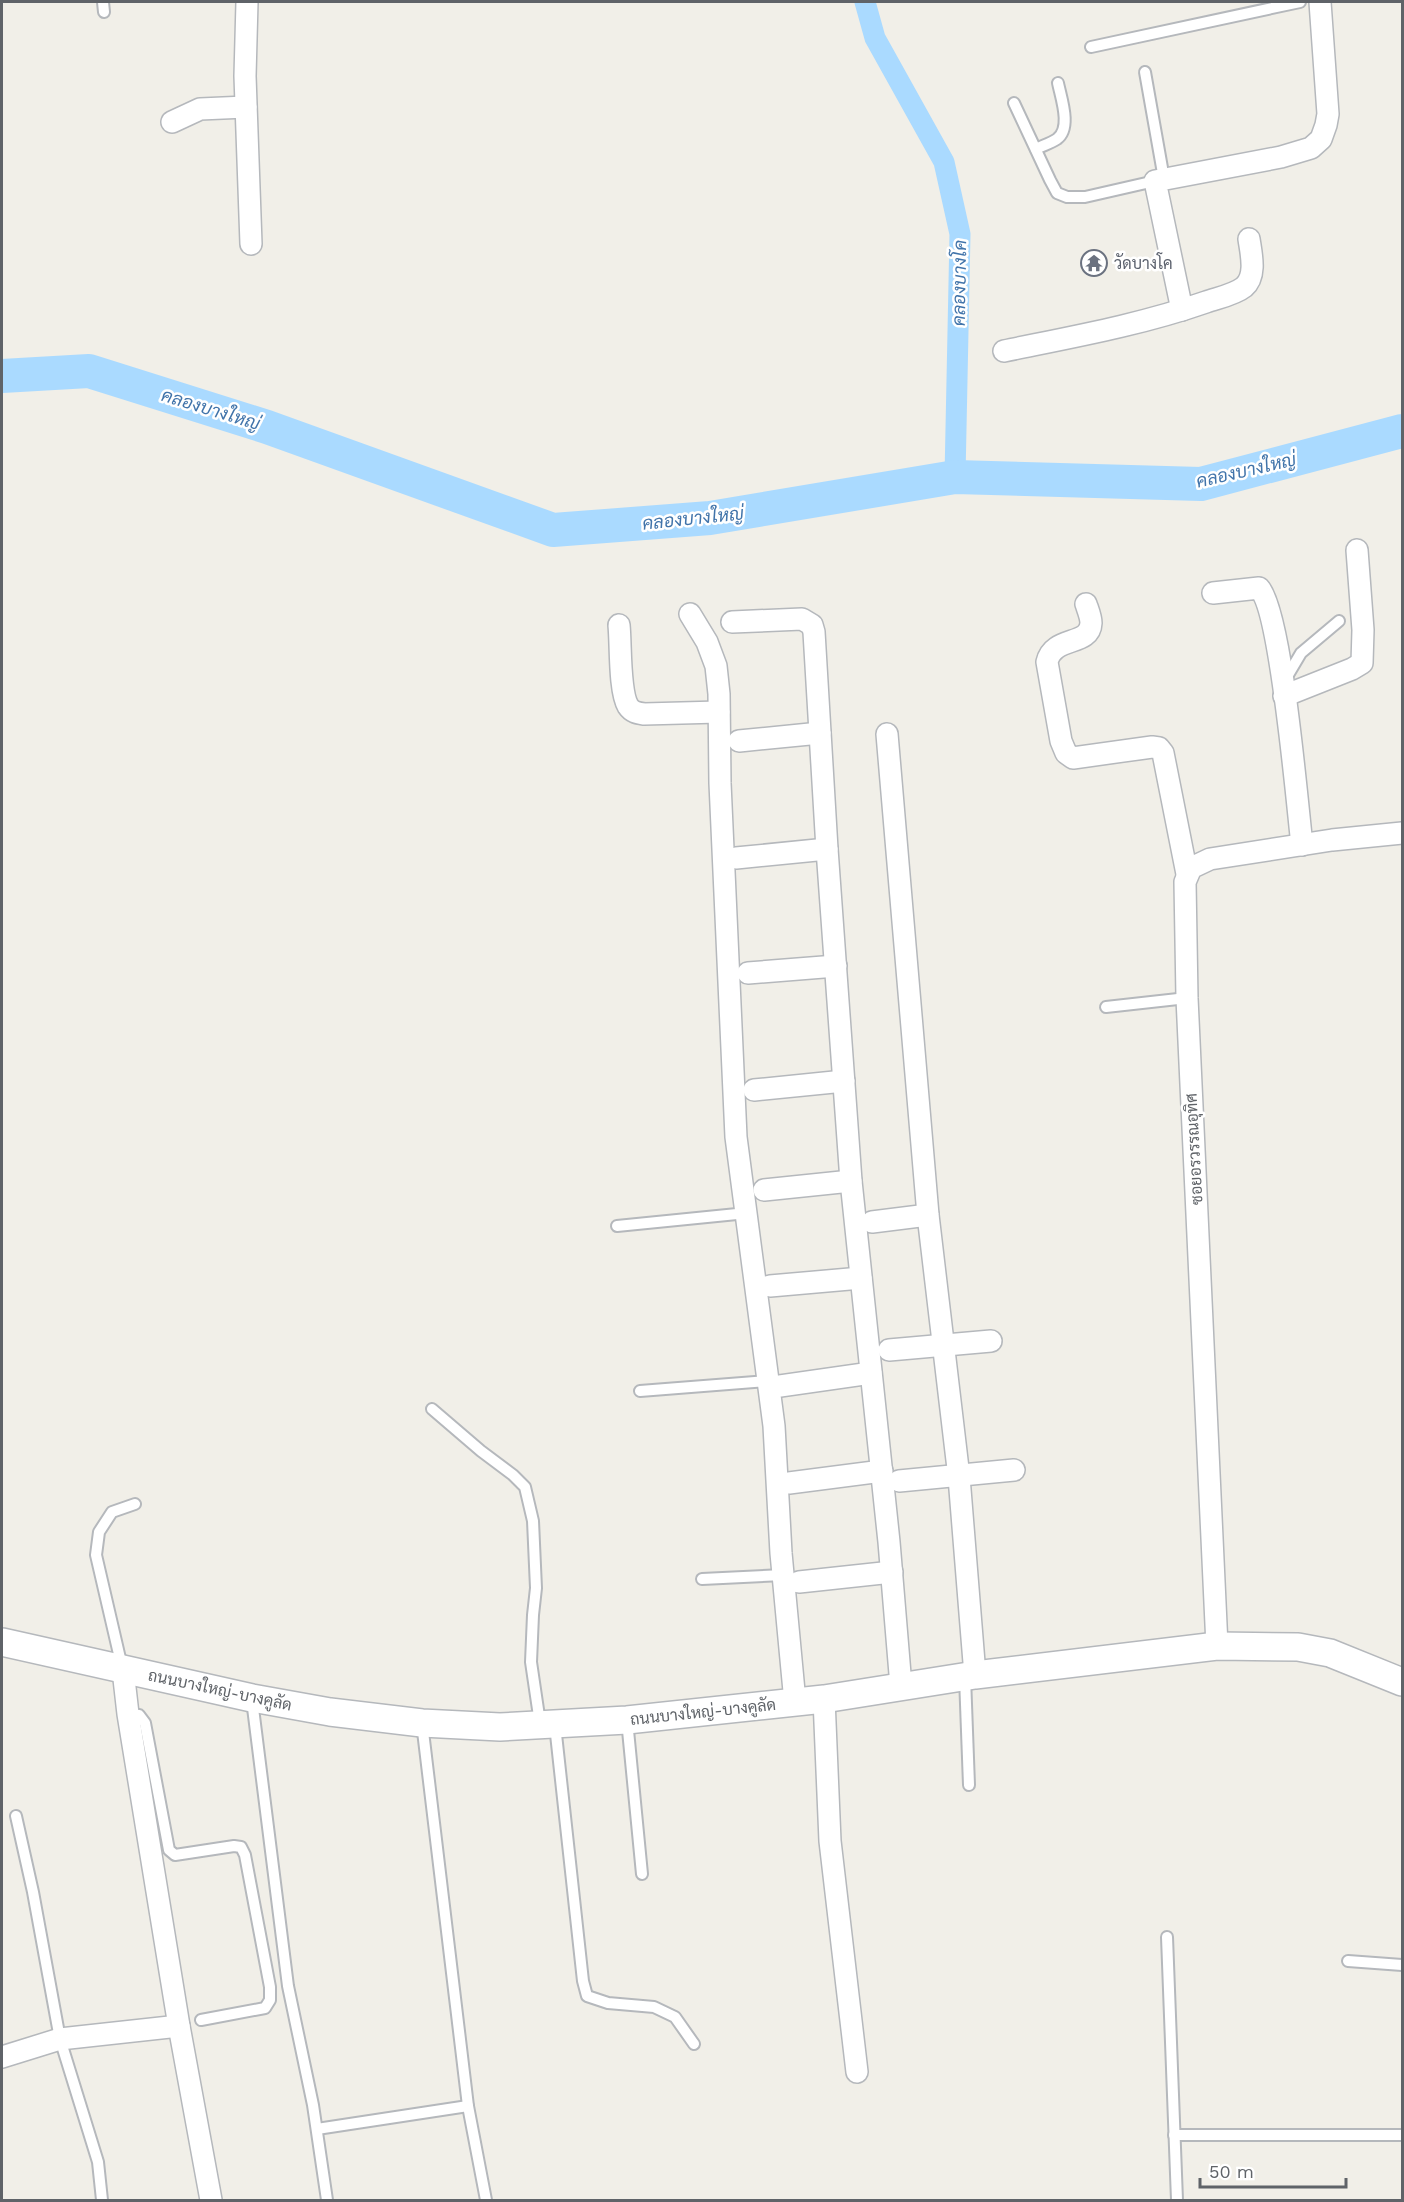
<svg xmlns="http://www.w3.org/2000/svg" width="1404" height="2202" font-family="'Work Sans',Sarabun,sans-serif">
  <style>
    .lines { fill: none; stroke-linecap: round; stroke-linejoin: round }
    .canal { stroke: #aadaff; stroke-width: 21 }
    .river { stroke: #aadaff; stroke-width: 34 }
    .service-casing { stroke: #b5b8bc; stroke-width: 14 }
    .minor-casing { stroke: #b5b8bc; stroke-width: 24 }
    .tertiary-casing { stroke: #b5b8bc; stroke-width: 30 }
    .service { stroke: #fff; stroke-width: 10 }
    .minor { stroke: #fff; stroke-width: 21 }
    .tertiary { stroke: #fff; stroke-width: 27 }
    .labels { text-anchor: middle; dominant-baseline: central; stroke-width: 5; stroke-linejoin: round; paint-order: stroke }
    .worship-label { font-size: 16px; fill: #5b616d; stroke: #fff; text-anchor: start }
    .street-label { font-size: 16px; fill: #5f6368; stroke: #fff }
    .water-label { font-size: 18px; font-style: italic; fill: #4174aa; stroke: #fff }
  </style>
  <rect width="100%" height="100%" fill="#f1efe8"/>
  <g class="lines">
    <!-- canal -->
    <polyline class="canal" points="865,2 875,38 944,162 960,234 955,477"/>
    <!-- river -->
    <polyline class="river" points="2,376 89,371 267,427 553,530 710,518 955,477 1201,484 1402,431"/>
    <defs>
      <g id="service">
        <polyline points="103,2 104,12"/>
        <polyline points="1091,47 1300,2"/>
        <polyline points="1145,72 1164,179"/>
        <polyline points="1014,103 1050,180 1057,193 1067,197 1085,197 1155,181"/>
        <path d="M1036,149C1042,146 1051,143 1057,139C1072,128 1061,98 1058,83"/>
        <polyline points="1285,680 1301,653 1339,621"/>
        <polyline points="1106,1007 1187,998"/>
        <polyline points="617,1226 747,1213"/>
        <polyline points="640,1391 767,1381"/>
        <polyline points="432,1409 481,1451 513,1475 525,1487 533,1521 536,1588 533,1615 531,1662 540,1723"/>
        <polyline points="702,1579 783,1575"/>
        <polyline points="122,1667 96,1555 99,1532 112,1512 135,1504"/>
        <polyline points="965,1677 969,1785"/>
        <polyline points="252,1700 288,1986 313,2105 327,2200"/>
        <polyline points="128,1714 139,1715 145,1723 169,1850 175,1855 234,1846 241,1847 245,1855 270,1987 270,2000 265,2008 201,2020"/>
        <polyline points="627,1720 642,1874"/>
        <polyline points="422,1723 468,2106 486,2200"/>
        <polyline points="555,1725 583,1981 587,1996 608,2003 654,2007 675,2017 694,2044"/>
        <polyline points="16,1816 33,1892 60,2039 98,2162 102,2200"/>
        <polyline points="1167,1937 1177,2200"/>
        <polyline points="1348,1961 1402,1965"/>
        <polyline points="317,2129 468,2106"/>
        <polyline points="1174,2135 1402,2135"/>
      </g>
      <g id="minor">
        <polyline points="247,2 245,76 251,244"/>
        <polyline points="172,122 200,109 246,107"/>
        <polyline points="1182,310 1155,181 1281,157 1311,148 1321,139 1326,125 1328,114 1320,2"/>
        <path d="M1004,351C1072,337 1140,325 1206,302C1217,298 1234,295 1244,287C1257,276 1251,253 1249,239"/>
        <path d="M1213,593L1259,588C1281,610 1297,802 1302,845"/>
        <path d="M1086,604C1088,610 1091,617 1091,623C1090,647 1053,635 1047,662L1061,741L1066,753L1073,758L1152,747L1159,748L1163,753L1187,874"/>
        <polyline points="690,614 707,642 716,666 719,694 720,783 736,1137 774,1426 781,1553 795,1702"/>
        <polyline points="732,622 802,619 812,625 814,632 827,849 851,1181 889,1542 901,1686"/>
        <path d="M619,625C621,644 619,691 628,706C632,712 637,713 644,714L719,712"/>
        <polyline points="1284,696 1352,669 1362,663 1363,630 1357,550"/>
        <polyline points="887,734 928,1215 959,1477 975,1675"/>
        <polyline points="739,741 820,733"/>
        <polyline points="736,858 827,849"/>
        <polyline points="748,973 836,966"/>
        <polyline points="754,1090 844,1081"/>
        <polyline points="764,1190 851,1181"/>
        <polyline points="872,1222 928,1215"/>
        <polyline points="770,1286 861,1278"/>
        <polyline points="889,1350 991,1341"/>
        <polyline points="780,1386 871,1373"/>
        <polyline points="899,1481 1014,1470"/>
        <polyline points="789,1483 882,1471"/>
        <polyline points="799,1582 892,1572"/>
        <polyline points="1217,1646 1187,998 1185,882 1191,868 1210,859 1332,840 1402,833"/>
        <polyline points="123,1670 128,1714 179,2026 211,2200"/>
        <polyline points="824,1699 830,1841 857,2072"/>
        <polyline points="2,2057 60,2039 179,2026"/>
      </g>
      <polyline id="tertiary" points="2,1642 252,1698 330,1712 422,1723 500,1727 627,1720 824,1699 975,1675 1217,1646 1298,1647 1330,1653 1402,1682"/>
    </defs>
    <!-- service casing -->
    <use href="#service" class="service-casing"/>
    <!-- minor casing -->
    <use href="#minor" class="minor-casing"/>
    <!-- tertiary casing -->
    <use href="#tertiary" class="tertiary-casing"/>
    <!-- service -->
    <use href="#service" class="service"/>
    <!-- minor -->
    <use href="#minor" class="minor"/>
    <!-- tertiary -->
    <use href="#tertiary" class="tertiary"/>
  </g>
  <!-- icons -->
  <defs>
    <symbol id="temple-ring" viewBox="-11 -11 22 22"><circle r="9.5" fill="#fff" stroke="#6b7280" stroke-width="1.5"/><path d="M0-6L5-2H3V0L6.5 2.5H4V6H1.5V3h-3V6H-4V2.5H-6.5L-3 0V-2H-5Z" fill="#6b7280"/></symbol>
  </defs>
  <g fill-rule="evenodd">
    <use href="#temple-ring" x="1079" y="248" width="30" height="30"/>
  </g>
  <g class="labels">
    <!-- worship labels -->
    <g class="worship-label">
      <text x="1114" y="263">วัดบางโค</text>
    </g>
    <!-- street labels -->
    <g class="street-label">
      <text transform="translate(1194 1149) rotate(-93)">ซอยอรวรรณอุทิศ</text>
      <text transform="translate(220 1690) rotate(12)">ถนนบางใหญ่-บางคูลัด</text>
      <text transform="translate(703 1712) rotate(-6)">ถนนบางใหญ่-บางคูลัด</text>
    </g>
    <!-- water labels -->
    <g class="water-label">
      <text transform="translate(959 283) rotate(-89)">คลองบางโค</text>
      <text transform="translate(211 409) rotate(17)">คลองบางใหญ่</text>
      <text transform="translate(1246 470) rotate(-13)">คลองบางใหญ่</text>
      <text transform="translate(693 518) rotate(-6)">คลองบางใหญ่</text>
    </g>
  </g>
  <!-- border -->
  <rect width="1404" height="2202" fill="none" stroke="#5f6368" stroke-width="6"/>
  <!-- scale -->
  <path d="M1200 2178v9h146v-9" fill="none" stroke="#5f6368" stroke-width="3"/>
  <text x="1209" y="2178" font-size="18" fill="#5f6368" stroke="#ffffff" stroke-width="4.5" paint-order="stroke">50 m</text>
</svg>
